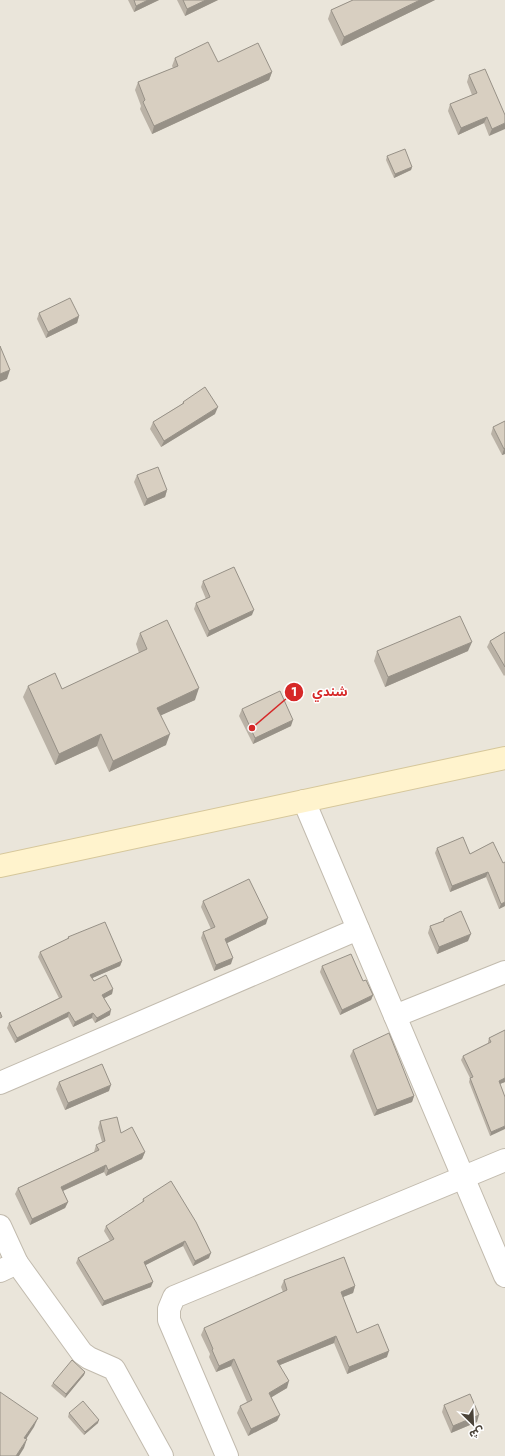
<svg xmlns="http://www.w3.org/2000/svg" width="505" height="1456" font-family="Jost,'Noto Sans Arabic',sans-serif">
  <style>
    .residential { fill: #eae5da }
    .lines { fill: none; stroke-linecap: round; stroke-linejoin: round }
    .minor-casing { stroke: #c2bbae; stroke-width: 24 }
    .secondary-casing { stroke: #d6c79b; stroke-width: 24 }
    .minor { stroke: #fff; stroke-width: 22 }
    .secondary { stroke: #fff3cd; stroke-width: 22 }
    .wall { fill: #bab2a6 }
    .shaded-wall { fill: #979187 }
    .building { fill: #d8cfc1; stroke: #979187 }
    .leader { fill: none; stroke: #d62828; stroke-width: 1.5 }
    .callout-dot { fill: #d62828; stroke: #fff; stroke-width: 1.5 }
    .mark-label { font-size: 12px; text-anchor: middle; font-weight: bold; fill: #fff }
    .callout-label { font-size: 13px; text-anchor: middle; font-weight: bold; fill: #d62828; stroke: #fff; stroke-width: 3; stroke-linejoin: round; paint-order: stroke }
  </style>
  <rect width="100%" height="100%" fill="#f6f3ec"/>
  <!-- residential -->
  <rect class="residential" x="0" y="0" width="505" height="1456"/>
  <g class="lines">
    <defs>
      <g id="minor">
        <polyline points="304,801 505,1276"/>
        <polyline points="395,1016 505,972"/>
        <polyline points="0,1083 358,929"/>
        <polyline points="0,1226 17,1263 0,1271"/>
        <polyline points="17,1263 82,1353 89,1358 114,1369 162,1456"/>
        <polyline points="227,1456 169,1320 169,1309 174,1297 505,1160"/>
      </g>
      <polyline id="secondary" points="0,866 505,758"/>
    </defs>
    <!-- minor casing -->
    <use href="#minor" class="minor-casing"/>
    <!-- secondary casing -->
    <use href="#secondary" class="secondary-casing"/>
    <!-- minor -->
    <use href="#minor" class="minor"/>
    <!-- secondary -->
    <use href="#secondary" class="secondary"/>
  </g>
  <!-- wall -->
  <g class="wall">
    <polygon points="128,0 159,0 134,12"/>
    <polygon points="177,0 218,0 185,16"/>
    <polygon points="353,0 435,0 341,46 328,19 331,10"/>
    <polygon points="175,58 218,62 272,72 269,80 152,134 140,109 141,106 135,90 138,82 173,68 172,66"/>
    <polygon points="469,75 505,115 489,136 484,123 458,135 448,111 450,104 472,95 467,82"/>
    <polygon points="387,156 412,167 411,170 394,178 386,160"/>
    <polygon points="39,313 79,316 77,323 46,338 37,319"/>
    <polygon points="183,402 215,414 161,447 150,429 153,422 182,404"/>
    <polygon points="505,421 505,454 502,455 491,434 493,427"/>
    <polygon points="137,475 167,490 165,497 144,506 134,482"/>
    <polygon points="203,581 252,615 207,637 194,609 196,603 206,599 201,587"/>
    <polygon points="505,632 505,675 504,676 487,647 490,641"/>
    <polygon points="140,633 195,700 161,715 166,745 109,772 97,746 55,765 23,697 28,686 62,689 139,653 136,644"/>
    <polygon points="377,651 468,651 385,687 374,661"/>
    <polygon points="242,709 291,726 253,744 239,716"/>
    <polygon points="493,842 505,906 499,909 486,877 450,892 435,853 437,848 470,854"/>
    <polygon points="203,901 266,924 227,943 231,964 214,971 201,938 203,932 211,929 201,907"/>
    <polygon points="444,919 468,941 437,954 428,933 430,926 443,921"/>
    <polygon points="68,937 122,961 120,966 92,978 94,981 113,989 112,994 104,998 110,1015 95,1023 92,1018 73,1027 68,1017 15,1043 7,1028 9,1023 59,998 38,957 40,952 67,939"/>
    <polygon points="322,966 363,981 373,995 371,1000 340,1015 320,972"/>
    <polygon points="505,1030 505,1082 500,1084 505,1097 490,1136 469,1082 470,1078 461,1060 463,1056 488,1043 488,1042 489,1038"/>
    <polygon points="353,1050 414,1096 412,1102 374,1116 350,1056"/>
    <polygon points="59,1082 109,1091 65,1110 56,1089"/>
    <polygon points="100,1121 121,1133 145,1152 142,1159 106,1176 104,1172 63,1191 68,1202 65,1208 30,1225 15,1194 18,1188 94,1152 96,1145 102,1142 98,1128"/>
    <polygon points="143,1199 209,1258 193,1266 183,1246 145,1265 151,1287 102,1306 76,1263 78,1258 110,1241 104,1231 106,1226 142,1203"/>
    <polygon points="284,1280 355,1286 353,1293 343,1297 357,1333 387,1357 347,1374 334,1343 280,1365 287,1388 271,1397 280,1415 277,1421 248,1436 237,1413 240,1406 247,1402 231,1366 216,1372 209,1357 210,1354 201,1335 204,1328 283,1292 281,1287"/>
    <polygon points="85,1372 84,1375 65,1398 51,1386 53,1383"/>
    <polygon points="444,1405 477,1422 451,1433 442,1412"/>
    <polygon points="69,1413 98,1423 84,1435 68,1417"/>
  </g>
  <!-- shaded-wall -->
  <g class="shaded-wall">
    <polygon points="148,0 159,0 134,12 136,6"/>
    <polygon points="206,0 218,0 185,16 187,9"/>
    <polygon points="420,0 435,0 341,46 344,37"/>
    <polygon points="272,72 269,80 152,134 154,126"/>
    <polygon points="487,117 484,123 458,135 461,128"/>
    <polygon points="505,123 505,129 489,136 492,129"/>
    <polygon points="412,167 411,170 394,178 395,174"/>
    <polygon points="79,316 77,323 46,338 48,332"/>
    <polygon points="10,370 7,379 0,382 0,374"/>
    <polygon points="218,407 215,414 161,447 164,441"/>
    <polygon points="505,448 505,454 502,455 504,449"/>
    <polygon points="167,490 165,497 144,506 147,499"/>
    <polygon points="254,610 252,615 207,637 209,631"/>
    <polygon points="472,642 468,651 385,687 388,677"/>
    <polygon points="199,688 195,700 153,719 157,708"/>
    <polygon points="293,720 291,726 253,744 255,738"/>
    <polygon points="101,734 97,746 55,765 59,754"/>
    <polygon points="170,734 166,745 109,772 113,761"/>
    <polygon points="488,872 486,877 450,892 452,886"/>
    <polygon points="505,902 505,906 499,909 501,904"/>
    <polygon points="268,918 266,924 223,945 225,939"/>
    <polygon points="471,934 468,941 437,954 439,947"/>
    <polygon points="233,958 231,964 214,971 216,965"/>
    <polygon points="122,961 120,966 88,980 90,975"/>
    <polygon points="113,989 112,994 101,1000 102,995"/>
    <polygon points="373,995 371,1000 340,1015 342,1010"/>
    <polygon points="111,1010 110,1015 95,1023 97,1018"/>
    <polygon points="69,1012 68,1017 15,1043 17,1038"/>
    <polygon points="93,1013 92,1018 73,1027 75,1022"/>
    <polygon points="505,1078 505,1082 497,1085 499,1081"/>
    <polygon points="111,1085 109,1091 65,1110 68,1103"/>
    <polygon points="414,1096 412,1102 374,1116 377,1110"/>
    <polygon points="505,1126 505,1129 490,1136 491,1132"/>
    <polygon points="145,1152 142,1159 106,1176 108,1170"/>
    <polygon points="106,1165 104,1172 58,1193 61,1187"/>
    <polygon points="68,1202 65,1208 30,1225 32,1219"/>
    <polygon points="185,1241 183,1246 142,1267 144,1262"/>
    <polygon points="211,1253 209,1258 193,1266 195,1261"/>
    <polygon points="153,1282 151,1287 102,1306 104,1301"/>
    <polygon points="355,1286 353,1293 338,1299 341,1292"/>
    <polygon points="336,1336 334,1343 275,1367 277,1361"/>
    <polygon points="389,1351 387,1357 347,1374 349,1367"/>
    <polygon points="234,1359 231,1366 216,1372 219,1366"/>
    <polygon points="85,1372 84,1375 65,1398 66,1394"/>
    <polygon points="289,1381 287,1388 267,1400 269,1393"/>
    <polygon points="280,1415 277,1421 248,1436 251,1429"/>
    <polygon points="479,1415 477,1422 451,1433 453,1426"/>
    <polygon points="38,1418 34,1427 21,1447 24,1438"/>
    <polygon points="99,1420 98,1423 84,1435 85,1432"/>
    <polygon points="27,1439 24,1448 19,1456 16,1456"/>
  </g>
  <!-- building -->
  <g class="building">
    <polygon points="134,0 148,0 136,6"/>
    <polygon points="183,0 206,0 187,9"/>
    <polygon points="353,0 420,0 344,37 331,10"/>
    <polygon points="208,42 218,62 258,43 272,72 154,126 143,102 145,100 138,82 178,66 175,58"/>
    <polygon points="485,69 505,115 505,123 492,129 487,117 461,128 450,104 477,93 469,75"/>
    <polygon points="405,149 412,167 395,174 387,156"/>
    <polygon points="70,298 79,316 48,332 39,313"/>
    <polygon points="0,346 10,370 0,374"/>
    <polygon points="205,387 218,407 164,441 153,422 184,403 183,402"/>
    <polygon points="505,421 505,448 504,449 493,427"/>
    <polygon points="158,467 167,490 147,499 137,475"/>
    <polygon points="234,567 254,610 209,631 196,603 210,597 203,581"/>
    <polygon points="460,616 472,642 388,677 377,651"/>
    <polygon points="167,620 199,688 157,708 170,734 113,761 101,734 59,754 28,686 55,673 62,689 147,649 140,633"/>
    <polygon points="505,632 505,667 490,641"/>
    <polygon points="280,691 293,720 255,738 242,709"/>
    <polygon points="463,837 470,854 493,842 503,863 505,862 505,902 501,904 488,872 452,886 437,848"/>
    <polygon points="249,879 268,918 225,939 233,958 216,965 203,932 215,927 203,901"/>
    <polygon points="461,911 471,934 439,947 430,926 444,921 444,919"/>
    <polygon points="105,922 122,961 90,975 94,981 106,975 113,989 102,995 111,1010 97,1018 93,1013 75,1022 69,1012 17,1038 9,1023 62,997 40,952 69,938 68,937"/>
    <polygon points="351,954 363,981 366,980 373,995 342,1010 322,966"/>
    <polygon points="0,1012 2,1017 0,1018"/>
    <polygon points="505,1030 505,1078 499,1081 505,1097 505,1126 491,1132 470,1078 473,1077 463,1056 491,1042 489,1038"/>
    <polygon points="389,1033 414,1096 377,1110 353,1050"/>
    <polygon points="102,1064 111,1085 68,1103 59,1082"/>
    <polygon points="117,1117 121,1133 132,1127 145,1152 108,1170 106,1165 61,1187 68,1202 32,1219 18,1188 99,1150 96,1145 105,1141 100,1121"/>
    <polygon points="171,1181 196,1222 211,1253 195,1261 185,1241 144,1262 153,1282 104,1301 78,1258 114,1239 106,1226 144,1201 143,1199"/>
    <polygon points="344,1257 355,1286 341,1292 357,1333 378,1324 389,1351 349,1367 336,1336 277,1361 289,1381 269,1393 280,1415 251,1429 240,1406 252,1400 234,1359 219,1366 212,1350 213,1349 204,1328 287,1290 284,1280"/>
    <polygon points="72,1360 85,1372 66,1394 53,1383"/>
    <polygon points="0,1392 38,1418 24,1438 27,1439 16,1456 0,1456"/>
    <polygon points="470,1394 479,1415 453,1426 444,1405"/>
    <polygon points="83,1401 99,1420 85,1432 69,1413"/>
  </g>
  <!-- callouts -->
  <path class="leader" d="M252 728L294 692"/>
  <g class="callout-dot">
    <circle cx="252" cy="728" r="4"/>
    <circle cx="294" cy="692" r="10"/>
  </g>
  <g class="mark-label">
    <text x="294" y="696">1</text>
  </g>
  <g class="callout-label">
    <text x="330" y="696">شندي</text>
  </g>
  <!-- north arrow -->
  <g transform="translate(473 1424) rotate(156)" stroke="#ffffff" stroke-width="3" paint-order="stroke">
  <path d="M0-3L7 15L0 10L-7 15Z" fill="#4b4439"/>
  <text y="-6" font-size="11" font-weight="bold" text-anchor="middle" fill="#4b4439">ش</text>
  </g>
</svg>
